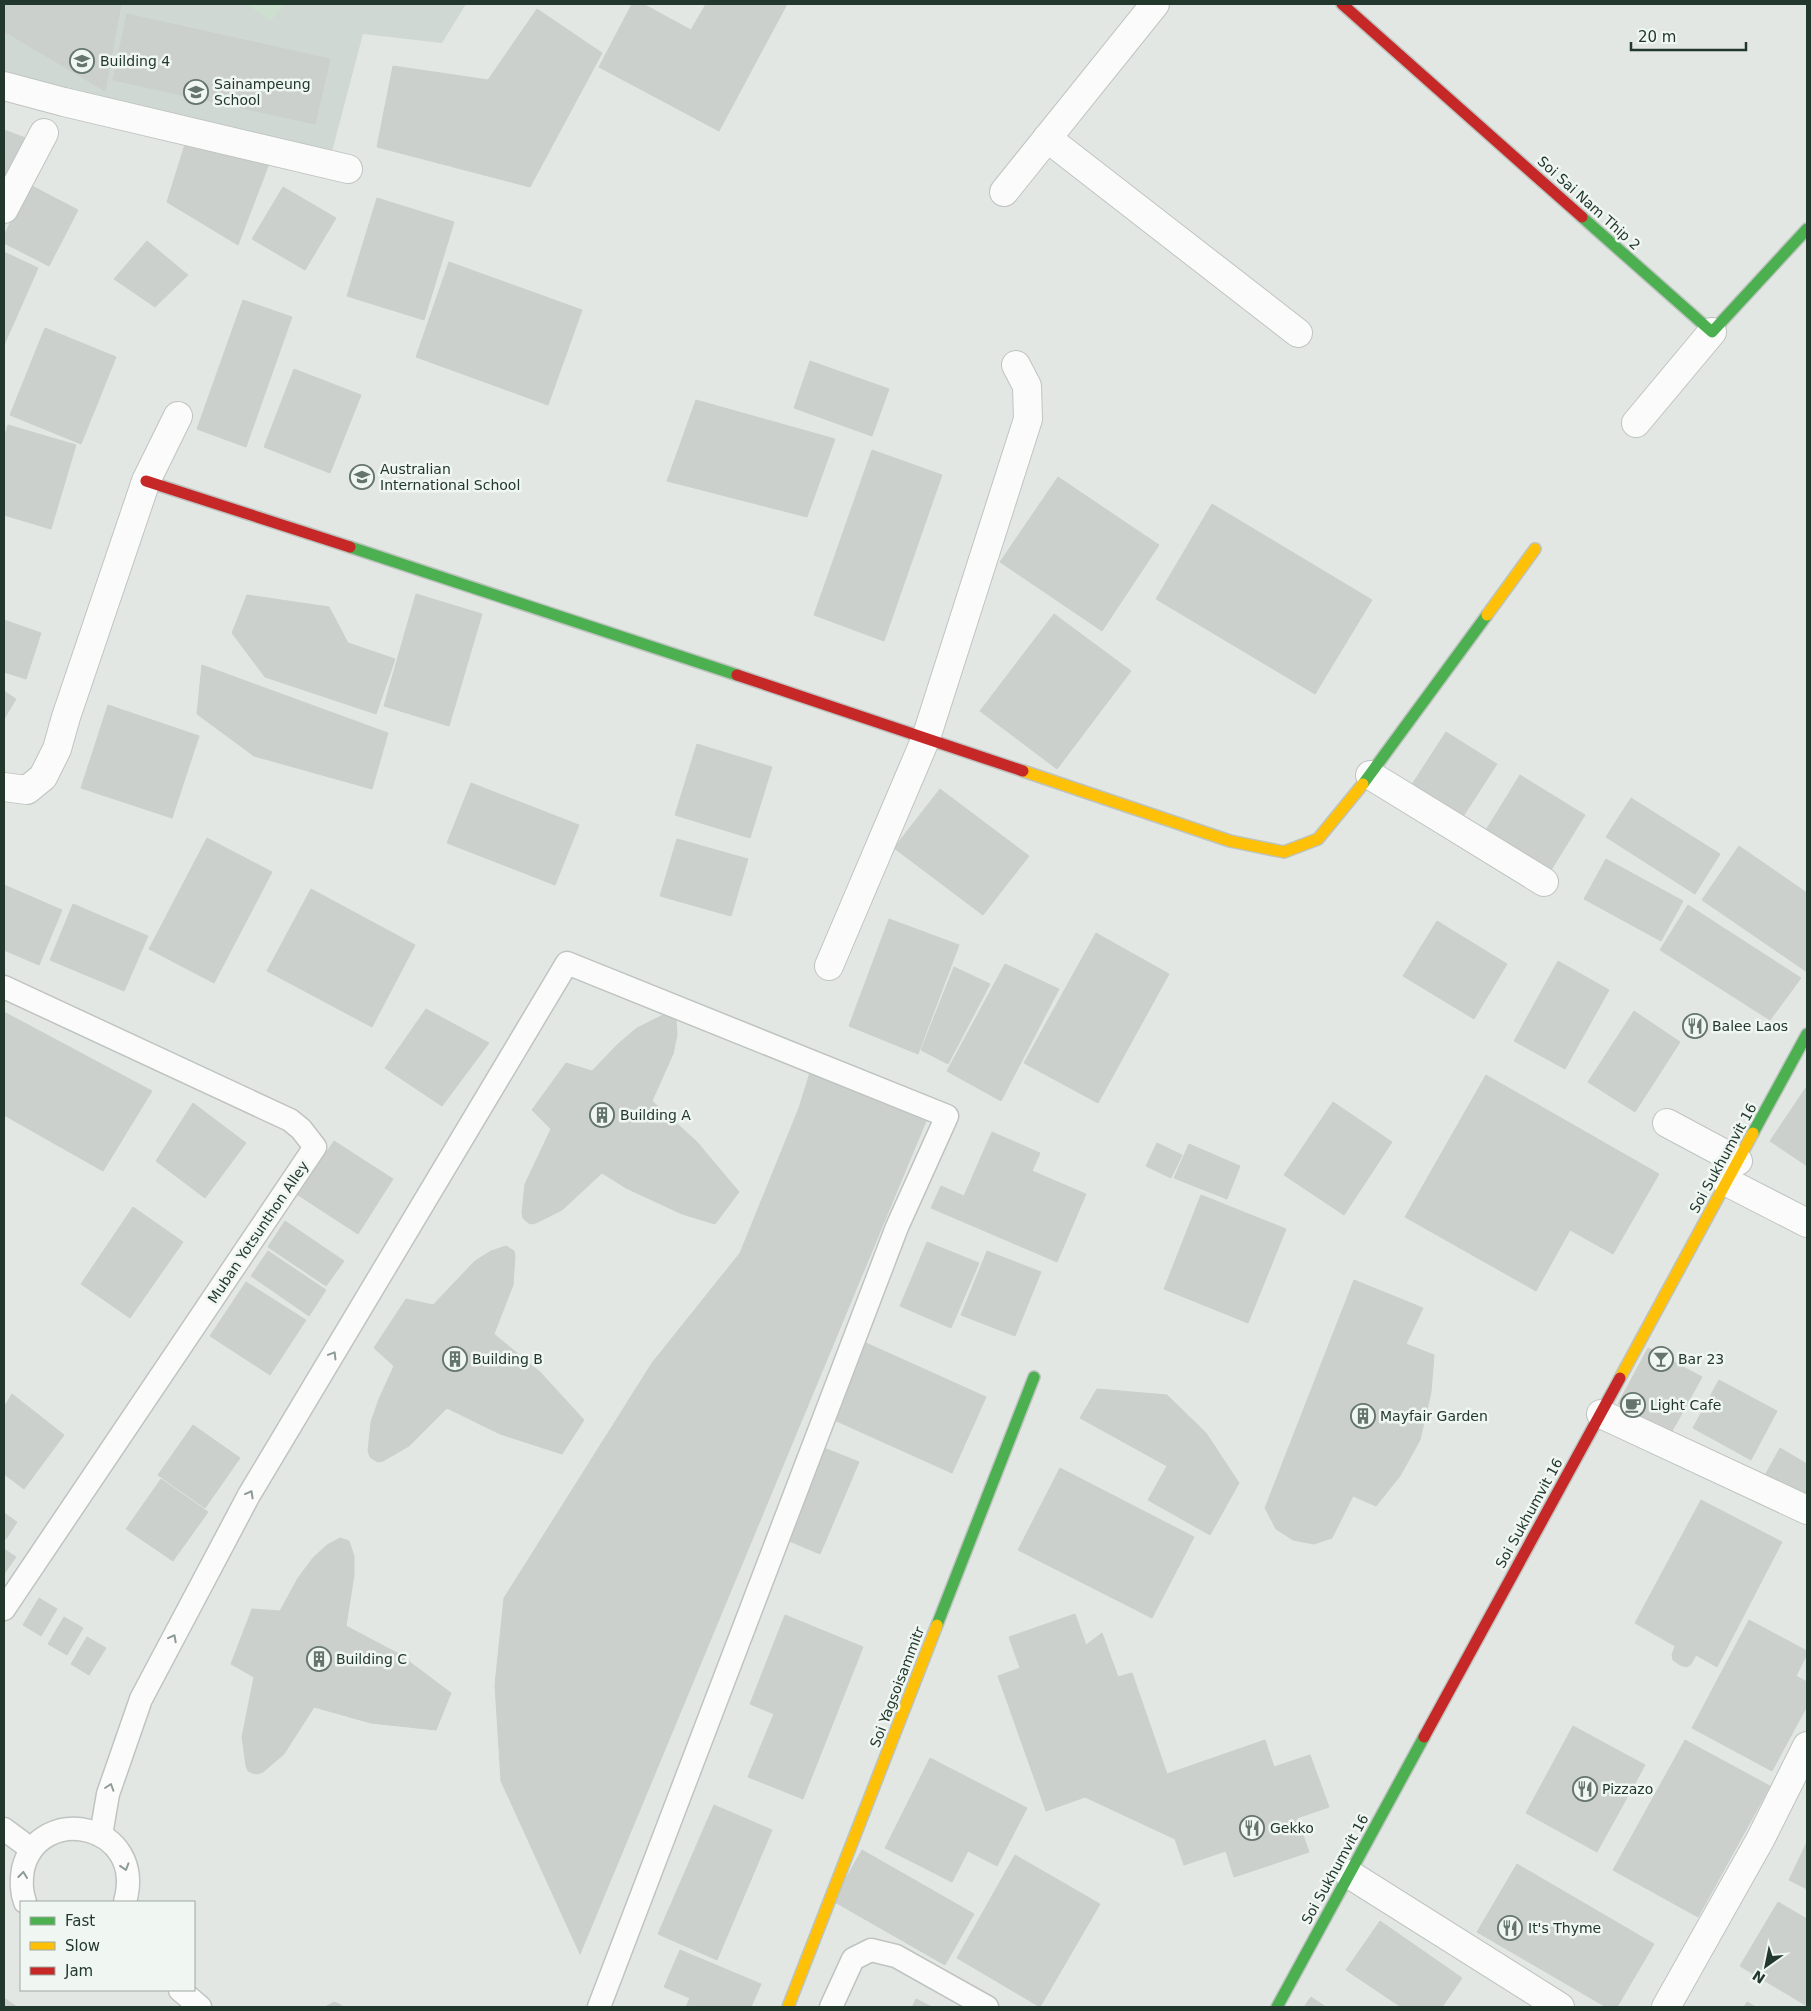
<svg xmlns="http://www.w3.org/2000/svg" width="1811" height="2011" font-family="'DejaVu Sans',sans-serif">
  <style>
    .built { fill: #d0d8d3 }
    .green { fill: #cddfce }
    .building { fill: #cbd0cd; stroke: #cbd0cd }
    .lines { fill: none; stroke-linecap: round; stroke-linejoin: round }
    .lane-casing { stroke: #bfc4c1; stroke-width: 25 }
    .street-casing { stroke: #bfc4c1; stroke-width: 30 }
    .fast-casing { stroke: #bdc3bf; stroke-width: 14 }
    .slow-casing { stroke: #bdc3bf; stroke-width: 14 }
    .jam-casing { stroke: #bdc3bf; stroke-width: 14 }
    .lane { stroke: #fbfbfb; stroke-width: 22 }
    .street { stroke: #fbfbfb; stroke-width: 28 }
    .fast { stroke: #4caf50; stroke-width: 11 }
    .slow { stroke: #ffc107; stroke-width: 11 }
    .jam { stroke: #c62828; stroke-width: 11 }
    .oneway { stroke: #8e9a94 }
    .labels { text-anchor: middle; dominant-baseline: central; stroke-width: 5; stroke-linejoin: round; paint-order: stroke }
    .poi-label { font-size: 14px; fill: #22382d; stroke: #f0f6f2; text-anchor: start }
    .street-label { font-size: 14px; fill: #22382d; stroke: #f0f6f2 }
  </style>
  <rect width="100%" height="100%" fill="#e2e7e4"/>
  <!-- built -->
  <polygon class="built" points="4,4 466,4 442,43 363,34 330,159 4,79"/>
  <!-- green -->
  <polygon class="green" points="247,4 284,4 271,21"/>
  <!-- building -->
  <g class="building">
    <polygon points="4,4 121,4 105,91 4,31"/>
    <polygon points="632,4 643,4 691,30 706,4 787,4 719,131 599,67"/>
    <polygon points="537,9 602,53 530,187 377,147 393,66 488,80"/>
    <polygon points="127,14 330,59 315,124 113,80"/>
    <polygon points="4,130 31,140 4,189"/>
    <polygon points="187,138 270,161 238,245 167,202"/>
    <polygon points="30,185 78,210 49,266 4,243 4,235"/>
    <polygon points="283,187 336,218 305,270 252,239"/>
    <polygon points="377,198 454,222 424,320 347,296"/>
    <polygon points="147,241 188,275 155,307 114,279"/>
    <polygon points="4,252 38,268 4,345"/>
    <polygon points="449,262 582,310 548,405 416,357"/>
    <polygon points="243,300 292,317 246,447 197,429"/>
    <polygon points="45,328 116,357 81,444 10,415"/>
    <polygon points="810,361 889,389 872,436 794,408"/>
    <polygon points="294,369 361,395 330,473 264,447"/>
    <polygon points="696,400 835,439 807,517 667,481"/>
    <polygon points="8,425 76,445 51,529 4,515 4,438"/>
    <polygon points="872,450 942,475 884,641 814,615"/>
    <polygon points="1058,477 1159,545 1102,631 1000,562"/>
    <polygon points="1212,504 1372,600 1315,694 1156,599"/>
    <polygon points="416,594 482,614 449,726 384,706"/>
    <polygon points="247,595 329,607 348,643 395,659 376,714 265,677 232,633"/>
    <polygon points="1054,614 1131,671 1057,769 980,711"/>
    <polygon points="4,620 41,633 26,679 4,672"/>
    <polygon points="202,665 388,733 372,789 254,756 197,714"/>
    <polygon points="4,691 16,699 4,719"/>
    <polygon points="108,705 199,736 172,818 81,788"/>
    <polygon points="1446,732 1497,764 1460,821 1409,789"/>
    <polygon points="697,744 772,767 750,838 675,815"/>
    <polygon points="1520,775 1585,815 1548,875 1483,835"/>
    <polygon points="471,783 579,825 555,885 447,843"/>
    <polygon points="940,789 1029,856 983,915 894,848"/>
    <polygon points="1631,798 1720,854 1695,894 1606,837"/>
    <polygon points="207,838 272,872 214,983 149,949"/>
    <polygon points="677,839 748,859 731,916 660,896"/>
    <polygon points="1739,846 1807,893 1807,972 1702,900"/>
    <polygon points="1606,859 1683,901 1661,941 1584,899"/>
    <polygon points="4,885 62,910 39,965 4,950"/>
    <polygon points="311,889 415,945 372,1027 267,971"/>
    <polygon points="73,904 148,936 124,991 50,960"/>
    <polygon points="1688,905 1801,978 1770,1020 1660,950"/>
    <polygon points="889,919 959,945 918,1054 849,1026"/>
    <polygon points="1437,921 1507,964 1474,1019 1403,976"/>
    <polygon points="1096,933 1169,974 1098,1103 1024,1063"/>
    <polygon points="1558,961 1609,990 1565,1069 1514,1041"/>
    <polygon points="1005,964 1059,989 1001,1101 947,1071"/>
    <polygon points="954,967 990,984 948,1064 921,1050"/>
    <polygon points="426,1009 489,1043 442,1106 385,1068"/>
    <polygon points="1634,1011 1680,1042 1635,1112 1588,1082"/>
    <polygon points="4,1012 152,1091 103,1171 4,1115"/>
    <polygon points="663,1015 669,1015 676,1020 677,1035 673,1054 652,1101 697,1142 739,1192 715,1224 682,1214 626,1188 602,1173 562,1210 536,1223 530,1224 526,1221 523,1218 522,1213 525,1184 551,1129 532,1110 566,1063 592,1071 618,1044 637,1028"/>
    <polygon points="812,1066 929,1114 580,1954 501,1781 495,1685 504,1598 652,1363 740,1253 799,1108"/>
    <polygon points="1486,1075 1659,1174 1613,1254 1570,1230 1536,1291 1405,1217"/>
    <polygon points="1807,1086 1807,1166 1770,1141"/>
    <polygon points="1333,1102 1392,1142 1344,1215 1284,1175"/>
    <polygon points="193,1103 246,1143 205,1198 156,1161"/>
    <polygon points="992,1132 1040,1153 1032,1171 1086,1194 1057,1262 931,1208 941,1186 964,1196"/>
    <polygon points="334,1141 393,1179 358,1234 298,1195"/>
    <polygon points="1157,1143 1182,1155 1171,1178 1146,1166"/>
    <polygon points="1189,1144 1240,1166 1227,1199 1174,1178"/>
    <polygon points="1201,1195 1286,1229 1248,1323 1164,1289"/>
    <polygon points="133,1207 183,1242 130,1318 81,1284"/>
    <polygon points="285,1221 344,1261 326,1286 268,1247"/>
    <polygon points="927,1242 979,1263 951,1328 900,1306"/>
    <polygon points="506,1246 514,1251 515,1256 513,1285 494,1334 540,1372 584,1420 562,1454 500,1434 447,1408 409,1446 383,1461 378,1462 374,1460 370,1457 368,1451 371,1422 379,1399 394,1366 374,1348 406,1299 433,1305 475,1261 491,1251"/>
    <polygon points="268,1251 326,1290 309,1316 251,1276"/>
    <polygon points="987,1251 1041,1272 1015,1336 961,1315"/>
    <polygon points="1354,1280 1423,1308 1406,1344 1434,1355 1431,1392 1420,1440 1400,1476 1376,1506 1353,1496 1332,1538 1314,1544 1293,1540 1276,1529 1265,1508"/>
    <polygon points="246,1282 306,1320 270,1375 210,1336"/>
    <polygon points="866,1343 986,1397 952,1473 832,1419"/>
    <polygon points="1648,1348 1702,1377 1671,1433 1618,1404"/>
    <polygon points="1719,1380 1777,1411 1751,1460 1693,1428"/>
    <polygon points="1097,1389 1167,1395 1206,1433 1239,1483 1210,1535 1148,1500 1167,1466 1080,1418"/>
    <polygon points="12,1394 64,1435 24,1489 4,1474 4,1407"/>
    <polygon points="193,1425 240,1458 205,1508 158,1475"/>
    <polygon points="824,1448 859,1462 820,1554 787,1540"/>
    <polygon points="1780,1448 1807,1464 1807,1504 1763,1479"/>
    <polygon points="1060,1468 1194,1537 1152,1618 1018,1550"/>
    <polygon points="161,1479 208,1512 173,1561 126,1529"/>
    <polygon points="1701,1500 1782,1542 1717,1667 1696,1655 1691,1664 1687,1667 1680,1665 1673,1660 1672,1655 1675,1646 1635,1623"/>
    <polygon points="4,1513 17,1522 6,1539 4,1538"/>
    <polygon points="340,1538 349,1541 354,1556 354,1575 346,1626 399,1654 451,1693 436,1730 371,1723 314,1707 284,1754 263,1772 257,1774 252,1773 248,1771 246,1766 242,1737 254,1677 231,1664 252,1609 280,1611 298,1578 313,1558 327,1545"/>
    <polygon points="4,1549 16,1557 4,1574"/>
    <polygon points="39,1598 57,1609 41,1636 23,1625"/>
    <polygon points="1075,1614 1086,1645 1102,1633 1118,1677 1132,1673 1167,1774 1265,1740 1274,1767 1310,1755 1329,1807 1297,1818 1309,1852 1234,1877 1226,1851 1184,1865 1175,1839 1085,1797 1046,1811 998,1676 1020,1668 1009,1637"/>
    <polygon points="785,1615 863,1647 803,1799 748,1777 774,1714 750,1704"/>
    <polygon points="64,1617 83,1628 67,1655 48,1644"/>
    <polygon points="1749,1620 1807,1651 1807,1654 1796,1676 1807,1682 1807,1706 1772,1771 1692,1728"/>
    <polygon points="87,1637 106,1648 89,1675 71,1664"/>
    <polygon points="1573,1726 1645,1765 1597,1852 1526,1813"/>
    <polygon points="1685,1740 1770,1786 1698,1917 1613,1870"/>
    <polygon points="930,1758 1027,1808 997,1866 968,1851 952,1882 885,1848"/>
    <polygon points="714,1805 772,1830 717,1960 658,1934"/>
    <polygon points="1807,1842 1807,1889 1789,1880"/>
    <polygon points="862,1850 974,1914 945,1965 833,1901"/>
    <polygon points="1015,1855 1100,1904 1040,2007 957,1958"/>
    <polygon points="1517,1864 1654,1944 1617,2007 1606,2007 1477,1932"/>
    <polygon points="1778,1902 1807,1919 1807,2006 1740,1966"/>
    <polygon points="1380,1921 1462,1978 1442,2007 1401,2007 1346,1970"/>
    <polygon points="680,1950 761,1984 751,2007 686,2007 690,1998 664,1987"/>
    <polygon points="1311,1997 1326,2007 1304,2007"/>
    <polygon points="4,1998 17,2007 4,2007"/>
    <polygon points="916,1999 932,2007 912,2007"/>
    <polygon points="334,2002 339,2004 344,2007 325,2007"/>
    <polygon points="1747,2002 1756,2007 1744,2007"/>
  </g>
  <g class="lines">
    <defs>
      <g id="lane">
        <polyline points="4,987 290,1120 301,1129 315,1147 4,1609"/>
        <polyline points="4,1829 31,1849"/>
        <polyline points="101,1835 108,1794 141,1699 249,1495 567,963 947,1116 897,1227 599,2007"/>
        <path d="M25,1902C21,1891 21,1880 23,1869C39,1802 147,1823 125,1902"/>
        <polyline points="180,1990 200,2007"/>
        <polyline points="831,2007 853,1959 871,1950 896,1956 987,2007"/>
      </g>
      <g id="street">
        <polyline points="4,86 64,102 348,169"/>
        <polyline points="1047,138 1298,333"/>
        <polyline points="1004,192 1155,4"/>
        <polyline points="4,209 44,133"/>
        <polyline points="1636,423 1712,332"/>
        <polyline points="1370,775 1544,882"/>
        <polyline points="4,787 27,790 43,777 57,749 66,717 146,481 178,416"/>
        <polyline points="829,966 926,738 1028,419 1027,386 1016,365"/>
        <polyline points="1667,1123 1738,1161"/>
        <polyline points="1727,1182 1807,1223"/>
        <polyline points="1601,1414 1807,1510"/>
        <polyline points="1349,1874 1560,2007"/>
        <polyline points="1666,2007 1760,1840 1807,1746"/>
      </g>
      <g id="fast">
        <polyline points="1582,217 1712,332 1807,229"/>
        <polyline points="350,547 737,675"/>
        <polyline points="1363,784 1487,615"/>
        <polyline points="1753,1133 1807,1034"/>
        <polyline points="937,1625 1034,1377"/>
        <polyline points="1277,2007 1424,1737"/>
      </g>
      <g id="slow">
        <polyline points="1487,615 1535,549"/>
        <polyline points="1023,771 1230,841 1284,852 1318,839 1363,784"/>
        <polyline points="1620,1378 1753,1133"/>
        <polyline points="788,2007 937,1625"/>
      </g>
      <g id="jam">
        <polyline points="1342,4 1582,217"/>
        <polyline points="146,481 350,547"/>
        <polyline points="737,675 1023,771"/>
        <polyline points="1424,1737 1620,1378"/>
      </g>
    </defs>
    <!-- lane casing -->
    <use href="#lane" class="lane-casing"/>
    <!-- street casing -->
    <use href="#street" class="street-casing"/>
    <!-- fast casing -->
    <use href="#fast" class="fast-casing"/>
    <!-- slow casing -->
    <use href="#slow" class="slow-casing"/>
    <!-- jam casing -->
    <use href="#jam" class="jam-casing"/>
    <!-- lane -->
    <use href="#lane" class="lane"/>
    <!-- street -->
    <use href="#street" class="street"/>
    <!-- fast -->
    <use href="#fast" class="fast"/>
    <!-- slow -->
    <use href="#slow" class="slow"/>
    <!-- jam -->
    <use href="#jam" class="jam"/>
  </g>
  <!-- one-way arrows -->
  <defs><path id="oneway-chevron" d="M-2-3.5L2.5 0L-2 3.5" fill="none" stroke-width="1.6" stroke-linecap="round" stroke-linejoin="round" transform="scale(1.25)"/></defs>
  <g class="oneway">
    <use href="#oneway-chevron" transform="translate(333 1355) rotate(-59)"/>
    <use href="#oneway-chevron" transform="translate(250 1494) rotate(-61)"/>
    <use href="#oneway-chevron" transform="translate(173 1638) rotate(-62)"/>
    <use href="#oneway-chevron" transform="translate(110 1787) rotate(-72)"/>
    <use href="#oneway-chevron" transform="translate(125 1867) rotate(73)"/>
    <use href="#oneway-chevron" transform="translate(23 1875) rotate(-83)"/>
  </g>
  <!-- icons -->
  <defs>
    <symbol id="school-ring" viewBox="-11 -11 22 22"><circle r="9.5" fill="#f0f6f2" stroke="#65756d" stroke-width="1.5"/><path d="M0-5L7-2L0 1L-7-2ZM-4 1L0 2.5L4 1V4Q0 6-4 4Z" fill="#65756d"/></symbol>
    <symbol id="restaurant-ring" viewBox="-11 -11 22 22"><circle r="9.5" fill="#f0f6f2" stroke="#65756d" stroke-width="1.5"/><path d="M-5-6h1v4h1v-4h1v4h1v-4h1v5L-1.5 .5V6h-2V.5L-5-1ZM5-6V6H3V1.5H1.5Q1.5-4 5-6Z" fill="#65756d"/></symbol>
    <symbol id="building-ring" viewBox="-11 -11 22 22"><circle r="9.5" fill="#f0f6f2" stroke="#65756d" stroke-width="1.5"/><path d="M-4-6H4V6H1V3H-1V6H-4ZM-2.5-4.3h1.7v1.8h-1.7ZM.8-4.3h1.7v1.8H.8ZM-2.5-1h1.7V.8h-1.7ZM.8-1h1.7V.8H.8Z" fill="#65756d"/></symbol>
    <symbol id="bar-ring" viewBox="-11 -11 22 22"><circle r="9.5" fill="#f0f6f2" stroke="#65756d" stroke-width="1.5"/><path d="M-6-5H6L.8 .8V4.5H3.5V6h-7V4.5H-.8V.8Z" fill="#65756d"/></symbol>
    <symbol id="cafe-ring" viewBox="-11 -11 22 22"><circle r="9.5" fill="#f0f6f2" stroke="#65756d" stroke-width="1.5"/><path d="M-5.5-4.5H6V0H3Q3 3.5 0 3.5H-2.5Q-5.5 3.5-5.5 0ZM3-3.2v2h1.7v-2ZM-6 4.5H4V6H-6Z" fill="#65756d"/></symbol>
  </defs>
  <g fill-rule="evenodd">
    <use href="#school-ring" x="68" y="47" width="28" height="28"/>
    <use href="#school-ring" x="182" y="78" width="28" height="28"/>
    <use href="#school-ring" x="348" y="463" width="28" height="28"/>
    <use href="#restaurant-ring" x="1681" y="1012" width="28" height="28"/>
    <use href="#building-ring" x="588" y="1101" width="28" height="28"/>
    <use href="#building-ring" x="441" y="1345" width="28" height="28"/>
    <use href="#bar-ring" x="1647" y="1345" width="28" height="28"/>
    <use href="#cafe-ring" x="1619" y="1391" width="28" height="28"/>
    <use href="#building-ring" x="1349" y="1402" width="28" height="28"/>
    <use href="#building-ring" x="305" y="1645" width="28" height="28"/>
    <use href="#restaurant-ring" x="1571" y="1775" width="28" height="28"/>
    <use href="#restaurant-ring" x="1238" y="1814" width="28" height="28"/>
    <use href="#restaurant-ring" x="1496" y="1914" width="28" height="28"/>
  </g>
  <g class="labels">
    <!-- poi labels -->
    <g class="poi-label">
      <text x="100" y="61">Building 4</text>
      <text x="214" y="84">Sainampeung<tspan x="214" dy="16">School</tspan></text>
      <text x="380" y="469">Australian<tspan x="380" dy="16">International School</tspan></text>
      <text x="1712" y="1026">Balee Laos</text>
      <text x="620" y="1115">Building A</text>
      <text x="472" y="1359">Building B</text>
      <text x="1678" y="1359">Bar 23</text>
      <text x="1650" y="1405">Light Cafe</text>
      <text x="1380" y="1416">Mayfair Garden</text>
      <text x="336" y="1659">Building C</text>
      <text x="1602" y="1789">Pizzazo</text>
      <text x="1270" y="1828">Gekko</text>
      <text x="1528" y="1928">It's Thyme</text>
    </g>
    <!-- street labels -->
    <g class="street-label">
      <text transform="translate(1589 203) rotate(42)">Soi Sai Nam Thip 2</text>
      <text transform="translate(1723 1158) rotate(-61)">Soi Sukhumvit 16</text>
      <text transform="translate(258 1232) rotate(-56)">Muban Yotsunthon Alley</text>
      <text transform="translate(1529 1513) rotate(-61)">Soi Sukhumvit 16</text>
      <text transform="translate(897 1687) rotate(-69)">Soi Yagsoisammitr</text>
      <text transform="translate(1335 1869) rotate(-61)">Soi Sukhumvit 16</text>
    </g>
  </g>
  <!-- border -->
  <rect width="1811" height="2011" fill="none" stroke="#22382d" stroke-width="10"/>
  <!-- legend -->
  <rect x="20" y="1901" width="175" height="90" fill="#f0f6f2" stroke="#9eaaa3"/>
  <rect x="30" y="1917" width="25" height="8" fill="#4caf50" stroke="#9eaaa3"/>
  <text x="65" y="1926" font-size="15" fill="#22382d">Fast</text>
  <rect x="30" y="1942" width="25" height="8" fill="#ffc107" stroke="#9eaaa3"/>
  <text x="65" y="1951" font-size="15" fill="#22382d">Slow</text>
  <rect x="30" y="1967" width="25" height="8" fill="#c62828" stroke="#9eaaa3"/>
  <text x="65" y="1976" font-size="15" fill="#22382d">Jam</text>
  <!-- north arrow -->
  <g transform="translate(1766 1966) rotate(213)" stroke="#f0f6f2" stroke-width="4" paint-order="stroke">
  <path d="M0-4L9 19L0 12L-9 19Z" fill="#22382d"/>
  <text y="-8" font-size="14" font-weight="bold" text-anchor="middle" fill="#22382d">N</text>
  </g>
  <!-- scale -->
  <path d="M1631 42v8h115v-8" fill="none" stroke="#22382d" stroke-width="2.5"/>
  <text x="1638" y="42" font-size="15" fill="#22382d" stroke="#f0f6f2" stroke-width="4" paint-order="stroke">20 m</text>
</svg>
